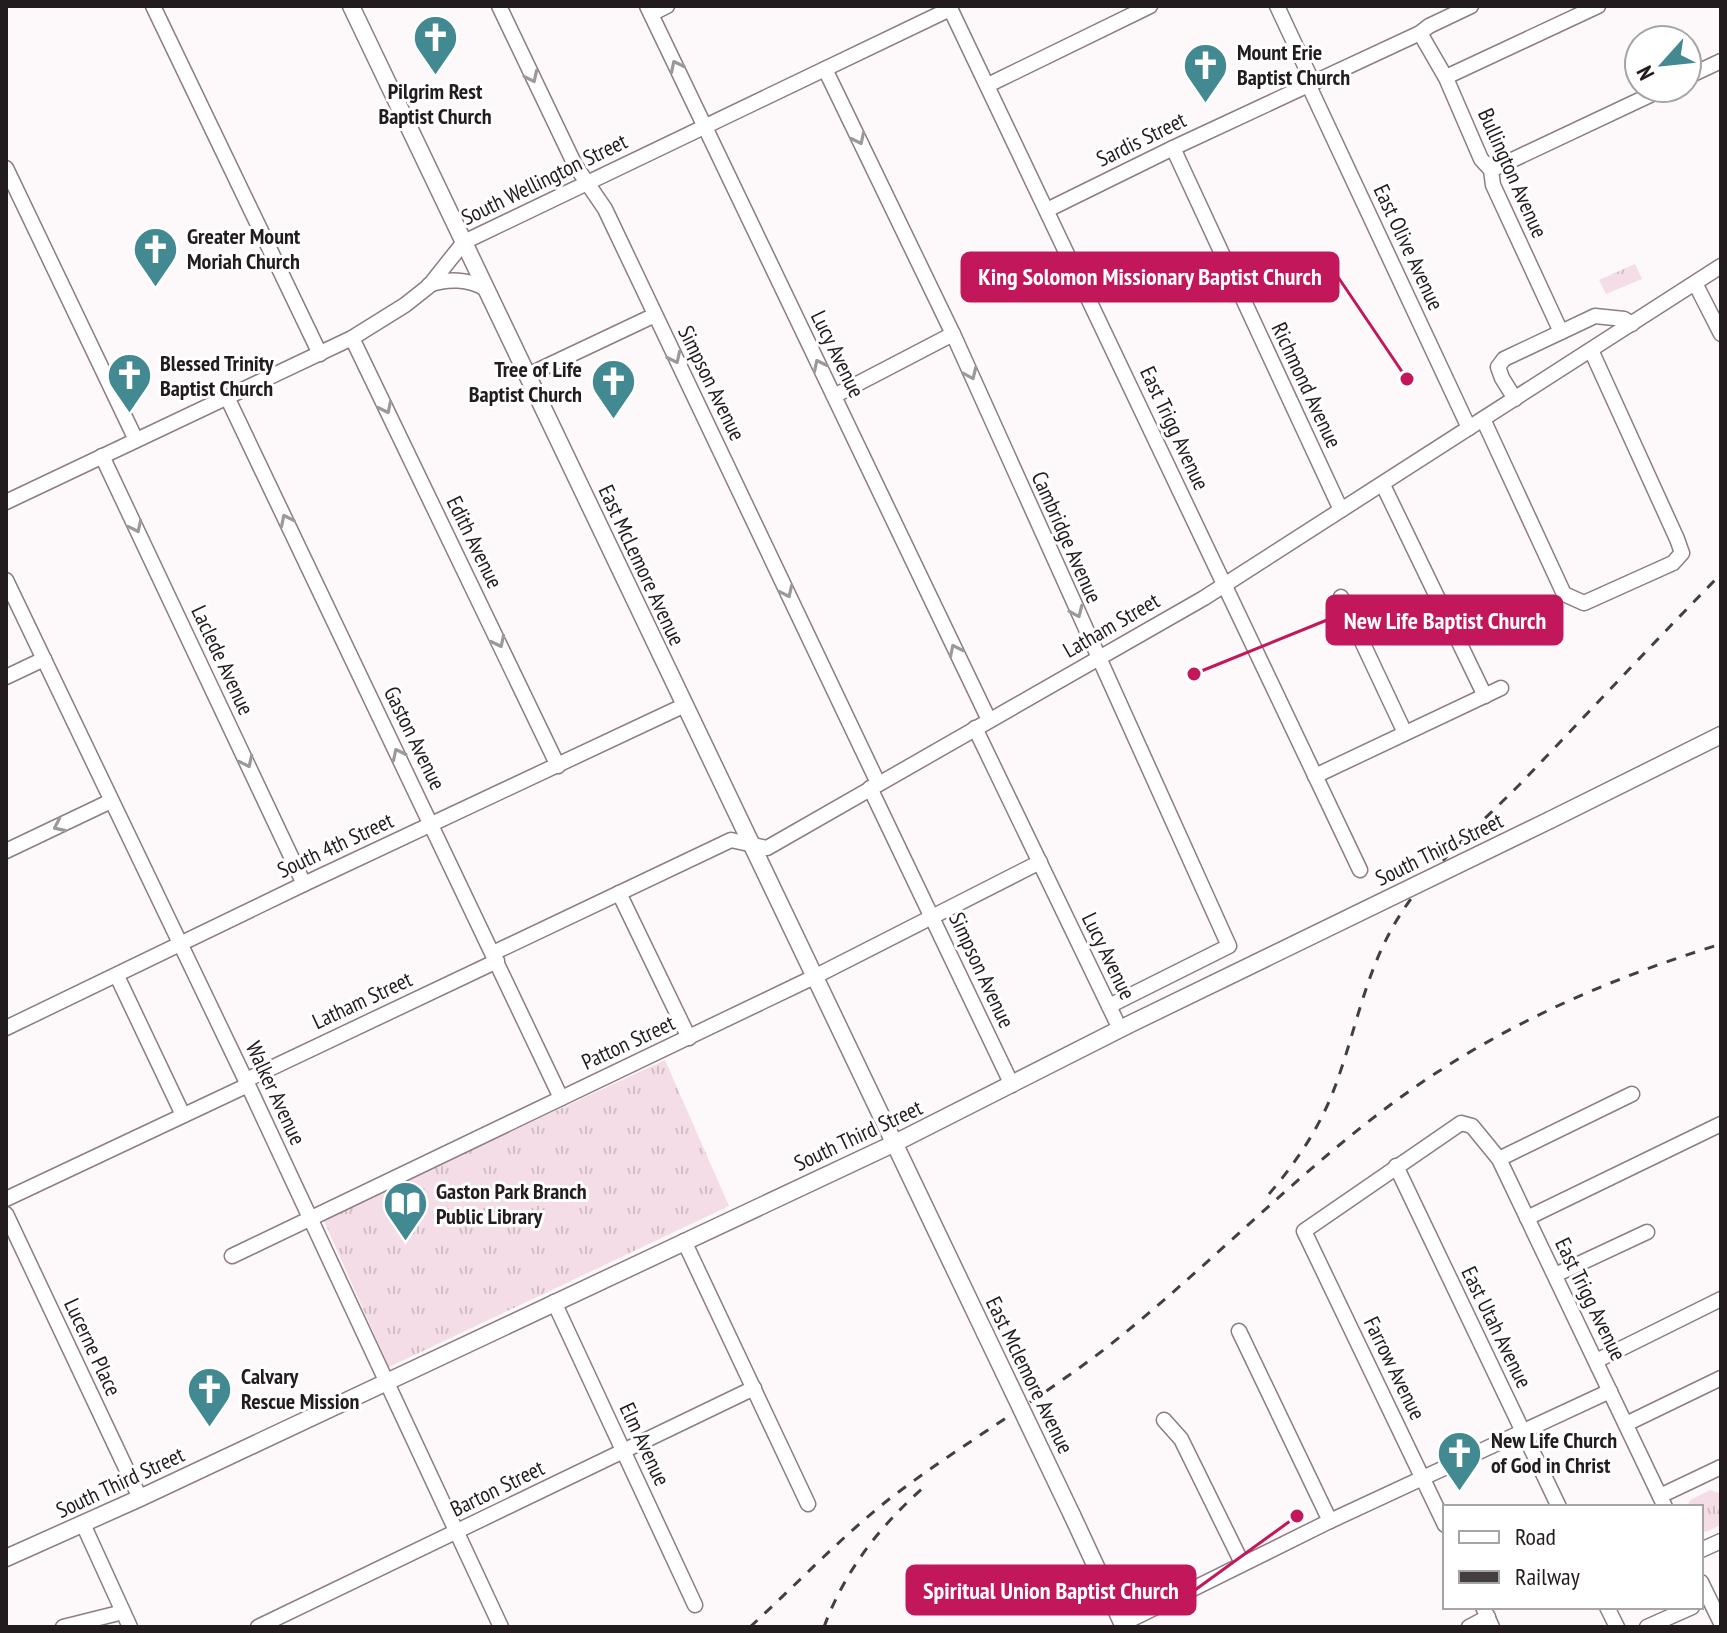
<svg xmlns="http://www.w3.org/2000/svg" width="1727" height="1633" font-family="'PT Sans Narrow',sans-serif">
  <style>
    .grass { fill: url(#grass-tufts) }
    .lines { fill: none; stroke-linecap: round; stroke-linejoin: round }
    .minor-casing { stroke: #8e7c83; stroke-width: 17 }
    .major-casing { stroke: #8e7c83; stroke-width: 19 }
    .minor { stroke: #fff; stroke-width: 14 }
    .major { stroke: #fff; stroke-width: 16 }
    .rail { stroke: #443e41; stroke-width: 3; stroke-dasharray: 10 10; stroke-linecap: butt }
    .major-bridge-casing { stroke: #8e7c83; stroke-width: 19; stroke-linecap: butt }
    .major-bridge { stroke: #fff; stroke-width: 16 }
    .oneway { stroke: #9c999a }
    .labels { text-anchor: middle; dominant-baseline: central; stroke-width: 6; stroke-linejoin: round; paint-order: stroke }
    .poi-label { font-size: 22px; font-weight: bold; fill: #231c1f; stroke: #fff; text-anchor: start }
    .street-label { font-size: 22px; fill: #231c1f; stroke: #fff }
    .leader { fill: none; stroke: #c2185b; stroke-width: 3 }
    .callout-dot { fill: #c2185b; stroke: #fff; stroke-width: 3 }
    .callout { fill: #c2185b; stroke: #c2185b; stroke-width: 3 }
    .callout-label { font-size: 24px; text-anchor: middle; font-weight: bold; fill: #fff }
  </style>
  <defs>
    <pattern id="grass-tufts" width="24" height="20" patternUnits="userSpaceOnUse" patternTransform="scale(2)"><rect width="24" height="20" fill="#f4dde6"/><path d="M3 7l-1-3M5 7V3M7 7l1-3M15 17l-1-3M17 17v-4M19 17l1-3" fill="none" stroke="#d1bdc5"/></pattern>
  </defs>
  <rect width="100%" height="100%" fill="#fdf9fb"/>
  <!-- grass -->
  <g class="grass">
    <polygon points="1635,264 1642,279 1606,294 1599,280"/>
    <polygon points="665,1060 729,1206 389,1367 323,1219"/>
    <polygon points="1710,1490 1719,1493 1721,1497 1721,1525 1706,1532 1701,1530 1701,1507 1687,1507 1690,1500"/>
  </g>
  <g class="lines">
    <defs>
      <g id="minor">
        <polyline points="153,6 320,354"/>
        <polyline points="499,6 575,165 605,209 878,783"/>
        <polyline points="647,6 989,720"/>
        <polyline points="949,6 1360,870"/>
        <polyline points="1277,6 1313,83"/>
        <polyline points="651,14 667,6"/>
        <polyline points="1420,33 1446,78 1481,159 1491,170 1493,185 1561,332"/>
        <polyline points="825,69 953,334 1229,946 1109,1006"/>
        <polyline points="1446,77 1598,6"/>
        <polyline points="1687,77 1721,61"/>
        <polyline points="988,85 1150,6"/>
        <polyline points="1309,86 1469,428"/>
        <polyline points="1173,148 1341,510"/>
        <polyline points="6,168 136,440"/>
        <polyline points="1491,170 1665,88"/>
        <polyline points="1047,210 1173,148 1420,33 1429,26 1471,6"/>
        <polyline points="1695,283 1721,334"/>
        <path d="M429,285C448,278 469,279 486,289"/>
        <polyline points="352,338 558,766"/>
        <polyline points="528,375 655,315"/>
        <polyline points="834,396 953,334"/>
        <polyline points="227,397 561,1098"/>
        <polyline points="1515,399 1502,378 1498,367 1504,359 1595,316 1624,319 1632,324"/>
        <polyline points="1483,419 1564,594 1584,603 1673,563 1682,553 1677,539 1591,350"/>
        <polyline points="102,456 304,884"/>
        <polyline points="1383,485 1485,696"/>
        <polyline points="6,502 352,338 405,305 429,286 464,242 950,9"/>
        <polyline points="6,580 248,1085 501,1627"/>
        <polyline points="1341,597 1405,733"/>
        <polyline points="6,677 44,659"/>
        <polyline points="975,728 1120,1029"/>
        <polyline points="1315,776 1501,688"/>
        <polyline points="870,788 1012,1085"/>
        <polyline points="6,851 111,801"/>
        <polyline points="619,893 689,1038"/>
        <polyline points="493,953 731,840 767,848 1204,598 1721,266"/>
        <polyline points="117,976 183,1115"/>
        <polyline points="6,1028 304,884 685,705"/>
        <polyline points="246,1080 497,961"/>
        <polyline points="1499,1159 1632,1094"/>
        <polyline points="1396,1166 1559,1507"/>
        <polyline points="6,1199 248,1085"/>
        <polyline points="6,1214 140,1498"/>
        <polyline points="1527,1218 1721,1124"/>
        <polyline points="684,1241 808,1504"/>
        <polyline points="232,1256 814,977 1040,862"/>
        <polyline points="1555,1275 1647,1232"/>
        <polyline points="554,1302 695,1605"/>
        <polyline points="1239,1331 1330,1521"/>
        <polyline points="1596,1361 1721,1299"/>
        <polyline points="1164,1420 1181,1439 1242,1563"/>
        <polyline points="1626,1424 1721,1378"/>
        <polyline points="1660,1496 1721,1467"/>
        <polyline points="83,1524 130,1627"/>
        <polyline points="1445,1525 1304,1231 1461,1123 1472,1126 1499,1159 1665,1507"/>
        <polyline points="1701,1550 1721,1541"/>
        <polyline points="1701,1582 1721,1623"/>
        <polyline points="1483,1607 1492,1627"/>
        <polyline points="1607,1607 1617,1627"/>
        <polyline points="1122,1624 1330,1521 1610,1391"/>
        <polyline points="63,1627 123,1612"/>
        <polyline points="258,1627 754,1388"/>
        <polyline points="1469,1627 1488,1617"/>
        <polyline points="1647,1627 1692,1607"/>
      </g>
      <g id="major">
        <polyline points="351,6 985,1333"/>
        <polyline points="1550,820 1721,735"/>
        <polyline points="1072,1515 1124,1627"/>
        <polyline points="6,1558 140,1498 893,1144 1126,1026"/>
      </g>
    </defs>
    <!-- minor casing -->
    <use href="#minor" class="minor-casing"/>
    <!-- major casing -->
    <use href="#major" class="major-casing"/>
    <!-- minor -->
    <use href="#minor" class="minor"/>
    <!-- major -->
    <use href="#major" class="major"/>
    <!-- rail -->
    <g class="rail">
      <path d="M1269,1194C1294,1165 1316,1133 1331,1097C1356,1035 1363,973 1400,915C1432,864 1481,824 1523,781C1589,712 1654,642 1721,574"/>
      <path d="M750,1627C796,1585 840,1538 888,1500C958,1446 1036,1402 1106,1348C1208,1268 1296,1173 1401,1097C1498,1027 1607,979 1721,944"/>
      <path d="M824,1627C845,1570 880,1526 925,1486"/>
    </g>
    <defs>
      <g id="major-bridge">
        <polyline points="1126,1026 1550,820"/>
        <polyline points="985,1333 1072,1515"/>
      </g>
    </defs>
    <!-- major-bridge casing -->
    <use href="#major-bridge" class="major-bridge-casing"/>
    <!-- major-bridge -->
    <use href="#major-bridge" class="major-bridge"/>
  </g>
  <!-- one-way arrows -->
  <defs><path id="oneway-chevron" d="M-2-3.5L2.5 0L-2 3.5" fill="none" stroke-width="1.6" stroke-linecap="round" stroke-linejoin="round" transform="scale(2)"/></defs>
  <g class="oneway">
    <use href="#oneway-chevron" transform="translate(676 66) rotate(-116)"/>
    <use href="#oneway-chevron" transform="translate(532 77) rotate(65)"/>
    <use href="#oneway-chevron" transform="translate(859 139) rotate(64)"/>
    <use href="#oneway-chevron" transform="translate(675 358) rotate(64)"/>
    <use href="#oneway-chevron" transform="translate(819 365) rotate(-116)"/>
    <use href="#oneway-chevron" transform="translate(971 374) rotate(66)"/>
    <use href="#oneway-chevron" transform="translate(386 408) rotate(64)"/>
    <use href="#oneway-chevron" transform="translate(286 520) rotate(-116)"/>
    <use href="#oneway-chevron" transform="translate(136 527) rotate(65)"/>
    <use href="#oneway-chevron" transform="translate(787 592) rotate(65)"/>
    <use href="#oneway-chevron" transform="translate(1077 612) rotate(66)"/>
    <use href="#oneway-chevron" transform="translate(499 642) rotate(64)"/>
    <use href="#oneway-chevron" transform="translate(955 650) rotate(-116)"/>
    <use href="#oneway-chevron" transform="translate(398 754) rotate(-116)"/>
    <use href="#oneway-chevron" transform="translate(247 762) rotate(65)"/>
    <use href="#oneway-chevron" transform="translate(59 826) rotate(155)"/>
  </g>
  <!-- icons -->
  <defs>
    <symbol id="church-pin" viewBox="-11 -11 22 30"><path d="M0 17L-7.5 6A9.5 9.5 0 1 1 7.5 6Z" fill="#428992" stroke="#fff"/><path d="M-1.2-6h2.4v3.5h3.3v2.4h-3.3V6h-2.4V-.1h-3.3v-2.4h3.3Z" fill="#fff"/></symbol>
    <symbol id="library-pin" viewBox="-11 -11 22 30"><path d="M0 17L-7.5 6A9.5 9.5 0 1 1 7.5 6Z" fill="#428992" stroke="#fff"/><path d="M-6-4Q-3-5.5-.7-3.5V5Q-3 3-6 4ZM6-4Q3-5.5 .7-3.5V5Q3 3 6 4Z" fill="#fff"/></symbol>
  </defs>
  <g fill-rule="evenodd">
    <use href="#church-pin" x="410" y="12" width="51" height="69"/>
    <use href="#church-pin" x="1180" y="40" width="51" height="69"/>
    <use href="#church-pin" x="130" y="224" width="51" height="69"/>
    <use href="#church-pin" x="104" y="350" width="51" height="69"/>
    <use href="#church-pin" x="588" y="356" width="51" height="69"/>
    <use href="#library-pin" x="380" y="1178" width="51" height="69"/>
    <use href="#church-pin" x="184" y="1364" width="51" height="69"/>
    <use href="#church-pin" x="1434" y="1428" width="51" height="69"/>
  </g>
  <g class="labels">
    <!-- poi labels -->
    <g class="poi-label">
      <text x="1237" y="52">Mount Erie<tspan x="1237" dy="25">Baptist Church</tspan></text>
      <text x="435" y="91" text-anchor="middle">Pilgrim Rest<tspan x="435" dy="25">Baptist Church</tspan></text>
      <text x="187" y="236">Greater Mount<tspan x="187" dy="25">Moriah Church</tspan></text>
      <text x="160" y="363">Blessed Trinity<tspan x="160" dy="25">Baptist Church</tspan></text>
      <text x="582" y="369" text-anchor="end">Tree of Life<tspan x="582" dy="25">Baptist Church</tspan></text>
      <text x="436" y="1191">Gaston Park Branch<tspan x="436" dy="25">Public Library</tspan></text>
      <text x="241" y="1376">Calvary<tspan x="241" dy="25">Rescue Mission</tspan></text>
      <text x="1491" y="1440">New Life Church<tspan x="1491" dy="25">of God in Christ</tspan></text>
    </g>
    <!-- street labels -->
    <g class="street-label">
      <text transform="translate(1141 139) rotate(-26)">Sardis Street</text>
      <text transform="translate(1513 173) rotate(66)">Bullington Avenue</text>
      <text transform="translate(544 179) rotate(-26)">South Wellington Street</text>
      <text transform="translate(1409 247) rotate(65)">East Olive Avenue</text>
      <text transform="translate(838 354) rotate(64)">Lucy Avenue</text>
      <text transform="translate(712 383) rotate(64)">Simpson Avenue</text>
      <text transform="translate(1307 385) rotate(65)">Richmond Avenue</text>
      <text transform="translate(1175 428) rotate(65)">East Trigg Avenue</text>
      <text transform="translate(1067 537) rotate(66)">Cambridge Avenue</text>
      <text transform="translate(475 542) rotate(64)">Edith Avenue</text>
      <text transform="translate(642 565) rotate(65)">East McLemore Avenue</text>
      <text transform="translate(1111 625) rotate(-30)">Latham Street</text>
      <text transform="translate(223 660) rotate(65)">Laclede Avenue</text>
      <text transform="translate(415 738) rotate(64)">Gaston Avenue</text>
      <text transform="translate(335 845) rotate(-25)">South 4th Street</text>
      <text transform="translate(1439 849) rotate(-26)">South Third Street</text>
      <text transform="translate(1109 956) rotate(64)">Lucy Avenue</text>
      <text transform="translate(982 970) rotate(65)">Simpson Avenue</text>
      <text transform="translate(362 1000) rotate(-25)">Latham Street</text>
      <text transform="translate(628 1042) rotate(-25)">Patton Street</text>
      <text transform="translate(276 1093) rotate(65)">Walker Avenue</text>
      <text transform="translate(858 1135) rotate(-25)">South Third Street</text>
      <text transform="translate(1591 1299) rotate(64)">East Trigg Avenue</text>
      <text transform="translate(1497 1327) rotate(64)">East Utah Avenue</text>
      <text transform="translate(93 1347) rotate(65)">Lucerne Place</text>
      <text transform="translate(1395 1368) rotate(64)">Farrow Avenue</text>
      <text transform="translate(1030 1375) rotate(64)">East Mclemore Avenue</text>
      <text transform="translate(645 1444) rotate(65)">Elm Avenue</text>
      <text transform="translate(120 1482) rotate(-25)">South Third Street</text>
      <text transform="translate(497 1488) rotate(-26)">Barton Street</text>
    </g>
  </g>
  <!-- callouts -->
  <path class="leader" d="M1407 379L1338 277M1194 674L1327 620M1297 1516L1195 1590"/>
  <g class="callout-dot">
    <circle cx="1407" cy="379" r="8"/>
    <circle cx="1194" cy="674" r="8"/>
    <circle cx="1297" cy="1516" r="8"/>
  </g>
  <g class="callout">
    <rect x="962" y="253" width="376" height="48" rx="8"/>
    <rect x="1327" y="596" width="235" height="48" rx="8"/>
    <rect x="907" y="1566" width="288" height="48" rx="8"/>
  </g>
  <g class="callout-label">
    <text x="1150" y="285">King Solomon Missionary Baptist Church</text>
    <text x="1445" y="629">New Life Baptist Church</text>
    <text x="1051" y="1599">Spiritual Union Baptist Church</text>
  </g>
  <!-- border -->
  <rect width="1727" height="1633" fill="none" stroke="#231c1f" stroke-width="16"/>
  <!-- legend -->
  <rect x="1443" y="1505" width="260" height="104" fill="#ffffff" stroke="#a7a4a5" stroke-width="2"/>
  <rect x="1459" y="1531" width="40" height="12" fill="#ffffff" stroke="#a7a4a5" stroke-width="2"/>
  <text x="1515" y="1545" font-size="24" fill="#231c1f">Road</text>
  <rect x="1459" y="1571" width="40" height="12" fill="#443e41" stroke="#a7a4a5" stroke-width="2"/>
  <text x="1515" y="1585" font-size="24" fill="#231c1f">Railway</text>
  <!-- north arrow -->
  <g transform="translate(1663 64) rotate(243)"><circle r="38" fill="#ffffff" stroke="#a7a4a5" stroke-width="2"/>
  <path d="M0-6L14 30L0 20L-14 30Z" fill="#428992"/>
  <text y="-12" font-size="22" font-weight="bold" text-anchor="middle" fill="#231c1f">N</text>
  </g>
</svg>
